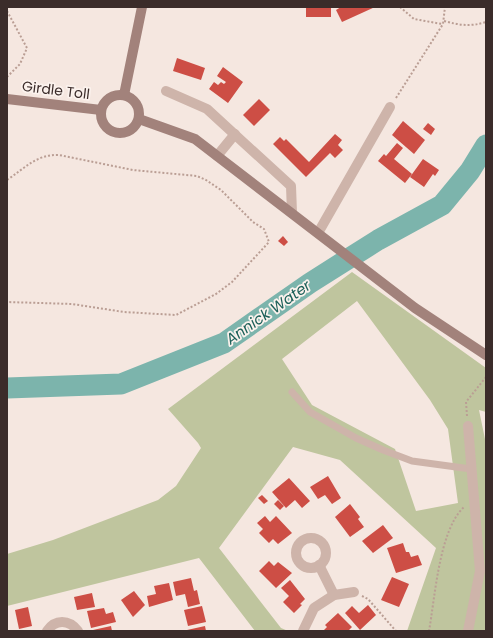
<svg xmlns="http://www.w3.org/2000/svg" width="493" height="638" font-family="Poppins,sans-serif">
  <style>
    .green { fill: #bfc59e; fill-rule: evenodd }
    .lines { fill: none; stroke-linecap: round; stroke-linejoin: round }
    .river { stroke: #7cb4ac; stroke-width: 21 }
    .building { fill: #cd4e45 }
    .path { stroke: #ba9e94; stroke-width: 2; stroke-dasharray: 2 2; stroke-linecap: butt }
    .lane { stroke: #ceb4aa; stroke-width: 7 }
    .street { stroke: #ceb4aa; stroke-width: 10 }
    .secondary { stroke: #a2827b; stroke-width: 10 }
    .labels { text-anchor: middle; dominant-baseline: central; stroke-width: 3.5; stroke-linejoin: round; paint-order: stroke }
    .street-label { font-size: 14px; fill: #3b2c2a; stroke: #fbf2ed }
    .water-label { font-size: 15px; font-style: italic; fill: #1c6059; stroke: #fbf2ed }
  </style>
  <rect width="100%" height="100%" fill="#f5e7e0"/>
  <!-- green -->
  <path class="green" d="M352,272L486,368V412L479,410L486,444V631H407L436,548L340,460L293,447L219,548L281,628L288,631H255L199,558L7,606V554L53,540L158,500L176,486L201,448L198,443L168,409ZM357,301L430,400L448,429L458,503L416,511L395,449L312,405L282,359Z"/>
  <g class="lines">
    <!-- river -->
    <polyline class="river" points="7,388 121,384 224,343 310,283 378,240 442,205 470,171 486,145"/>
  </g>
  <!-- building -->
  <g class="building">
    <rect x="306" y="7" width="25" height="10"/>
    <polygon points="341,7 375,7 342,22 336,10"/>
    <polygon points="177,58 205,68 201,80 173,71"/>
    <polygon points="223,67 243,82 228,103 209,89 214,82 218,85 221,82 224,84 226,82 217,76"/>
    <polygon points="259,99 270,110 254,126 243,115"/>
    <polygon points="403,121 425,140 414,154 392,135"/>
    <polygon points="428,123 435,129 431,135 423,129"/>
    <polygon points="335,134 342,140 338,145 343,150 335,158 330,153 306,177 273,144 280,137 284,141 286,139 309,162"/>
    <polygon points="397,143 403,148 394,159 412,174 405,183 378,161 384,154 386,156"/>
    <polygon points="423,159 439,170 435,176 433,174 424,187 410,177"/>
    <polygon points="283,236 288,242 284,246 278,241"/>
    <polygon points="328,476 341,498 332,504 325,495 318,499 310,487"/>
    <polygon points="289,478 310,501 302,508 295,500 286,508 272,492"/>
    <polygon points="262,495 268,501 264,504 258,498"/>
    <polygon points="278,500 284,506 280,510 274,504"/>
    <polygon points="350,504 360,517 358,519 364,527 350,537 335,517"/>
    <polygon points="265,516 270,522 276,516 292,533 278,544 273,539 269,543 259,533 263,529 257,523"/>
    <polygon points="383,525 393,538 373,553 362,541"/>
    <polygon points="403,543 406,552 409,552 411,557 418,555 422,565 396,573 387,548"/>
    <polygon points="269,561 274,566 278,562 292,573 276,588 259,571"/>
    <polygon points="392,577 409,584 399,607 381,600"/>
    <polygon points="191,578 194,591 197,590 200,604 188,607 185,594 176,596 173,582"/>
    <polygon points="290,580 305,599 300,604 302,605 294,613 283,602 289,596 281,588"/>
    <polygon points="169,583 173,600 149,607 147,596 156,594 154,586"/>
    <polygon points="134,591 145,605 133,617 121,600"/>
    <polygon points="92,593 95,607 77,610 74,597"/>
    <polygon points="368,605 376,615 360,630 345,613 352,606 359,613"/>
    <polygon points="202,606 206,622 188,626 184,610"/>
    <polygon points="28,607 32,626 19,629 15,610"/>
    <polygon points="104,608 106,614 113,612 116,622 91,628 87,611"/>
    <polygon points="338,613 352,627 348,631 323,631 327,627 325,625"/>
    <polygon points="111,626 112,631 93,631 93,630"/>
    <polygon points="205,626 206,631 187,631 187,630"/>
  </g>
  <g class="lines">
    <!-- path -->
    <g class="path">
      <polyline points="400,7 414,19 442,24"/>
      <polyline points="7,11 27,48 20,64 7,77"/>
      <path d="M444,21C459,25 470,27 486,22"/>
      <polyline points="396,98 443,24 445,7"/>
      <path d="M7,180C25,168 37,154 59,155L133,170L197,176L206,180L221,190L253,222L264,229L269,242L232,282L216,294L176,315L124,312L72,304L7,302"/>
      <polyline points="467,416 466,402 486,377"/>
      <polyline points="362,596 368,599 396,631"/>
      <path d="M429,631C435,598 439,530 464,507"/>
    </g>
    <!-- lane -->
    <polyline class="lane" points="292,392 310,412 356,438 383,450 412,461 471,469"/>
    <!-- street -->
    <g class="street">
      <polyline points="166,91 207,109 291,186 292,213"/>
      <polyline points="217,156 235,134"/>
      <polyline points="318,233 390,107"/>
      <circle cx="311" cy="553" r="15"/>
      <polyline points="319,565 334,595"/>
      <path d="M47,631C55,619 69,619 78,631"/>
      <polyline points="303,631 314,608 334,595 354,592"/>
      <polyline points="468,631 480,571 468,426"/>
    </g>
    <!-- secondary -->
    <g class="secondary">
      <circle cx="120" cy="114" r="19"/>
      <polyline points="124,95 142,7"/>
      <polyline points="7,99 101,110"/>
      <polyline points="139,119 195,139 415,308 486,355"/>
    </g>
  </g>
  <g class="labels">
    <!-- street labels -->
    <g class="street-label">
      <text transform="translate(56 90) rotate(7)">Girdle Toll</text>
    </g>
    <!-- water labels -->
    <g class="water-label">
      <text transform="translate(268 312) rotate(-35)">Annick Water</text>
    </g>
  </g>
  <!-- border -->
  <rect width="493" height="638" fill="none" stroke="#3b2c2a" stroke-width="16"/>
</svg>
